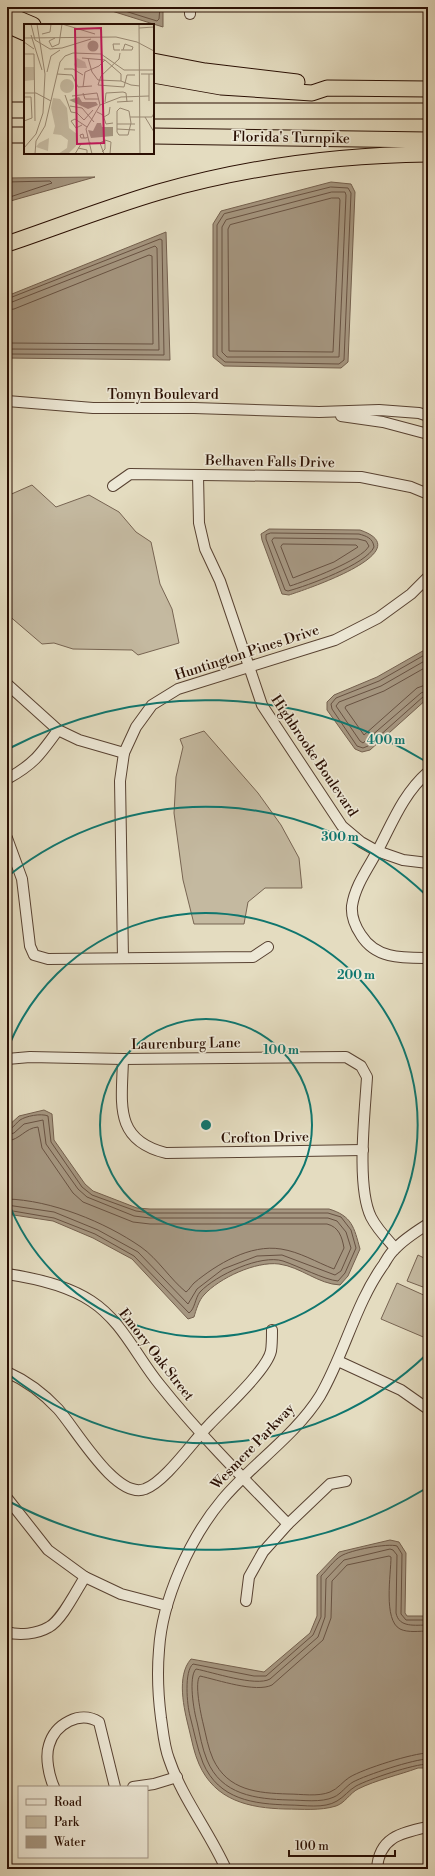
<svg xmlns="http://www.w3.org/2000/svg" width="435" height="1876" font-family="'Libre Bodoni',serif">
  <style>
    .green { fill: #c4b9a0; stroke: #776452 }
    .water { fill: #a59680; stroke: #74604e }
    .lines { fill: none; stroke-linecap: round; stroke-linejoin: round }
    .shore { stroke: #685242; stroke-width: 1 }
    .minor-casing { stroke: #584232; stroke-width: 12 }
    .highway-casing { stroke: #2a0f03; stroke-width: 17 }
    .minor { stroke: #ede8d6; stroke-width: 10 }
    .highway { stroke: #e4dcc0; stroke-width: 15 }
    .ring { fill: none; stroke: #0f766e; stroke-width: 2 }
    .labels { text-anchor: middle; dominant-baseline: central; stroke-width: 3.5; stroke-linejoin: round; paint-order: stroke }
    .street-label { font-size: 14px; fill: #2a0f03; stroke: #ede8d6 }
    .inset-road { fill: none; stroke: #9a8a74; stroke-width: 1 }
    .view { fill: #c2185b; fill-opacity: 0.15; stroke: #c2185b; stroke-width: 2 }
    .inset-edge { fill: none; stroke: #2a0f03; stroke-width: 2 }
    .centre { fill: #0f766e; stroke: #ede8d6; stroke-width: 2 }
    .ring-label { font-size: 12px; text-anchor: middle; font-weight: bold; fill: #0f766e; stroke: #ede8d6; stroke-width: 3.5; stroke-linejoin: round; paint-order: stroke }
  </style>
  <rect width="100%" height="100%" fill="#e4dcc0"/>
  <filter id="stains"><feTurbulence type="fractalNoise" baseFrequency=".005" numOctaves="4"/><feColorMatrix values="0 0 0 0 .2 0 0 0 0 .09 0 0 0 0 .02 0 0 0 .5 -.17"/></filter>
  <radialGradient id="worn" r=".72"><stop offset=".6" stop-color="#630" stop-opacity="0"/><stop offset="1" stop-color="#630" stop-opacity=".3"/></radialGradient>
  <!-- green -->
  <g class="green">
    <polygon points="32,485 56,507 89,495 119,512 136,532 151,542 160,584 172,609 179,643 138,655 132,650 73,649 54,643 42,644 7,614 7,496"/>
    <polygon points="204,731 258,793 281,825 299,858 302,888 265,888 248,902 244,924 194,924 183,880 174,813 176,777 183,747 180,739"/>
    <polygon points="418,1255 428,1260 428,1275 423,1287 407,1281"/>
    <polygon points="397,1283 428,1297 428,1339 381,1319"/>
  </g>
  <!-- water -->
  <g class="water">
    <polygon points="99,7 163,7 163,27"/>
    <polygon points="95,177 7,202 7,178"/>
    <polygon points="331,182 351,184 355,192 348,362 341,368 224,366 213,357 213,224 221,211"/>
    <polygon points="166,232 170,360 7,358 7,296"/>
    <path d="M269,529L360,530C421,551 307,589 289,595L282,594L262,540L261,534Z"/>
    <polygon points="428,648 428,698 370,750 362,752 355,749 327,710 327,702 334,695 377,677"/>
    <path d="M44,1110L52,1114L54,1140L85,1184L93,1191L137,1208L150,1209H329C352,1216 354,1227 360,1249L348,1276L340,1285C318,1284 301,1267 279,1264C256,1261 219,1278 204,1295C199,1300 196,1310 194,1317L188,1319L132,1259L93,1238L53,1221L7,1214V1127L19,1116Z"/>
    <path d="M390,1540L399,1542L406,1553L405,1613L407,1616H428V1768H418C399,1775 376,1780 358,1789C350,1793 345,1803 336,1806C320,1811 302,1809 285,1809C250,1808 215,1801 199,1764C194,1753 192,1741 189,1729C184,1709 176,1676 191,1659L264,1672L310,1633L317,1616V1575L339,1552Z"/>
  </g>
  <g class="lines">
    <!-- shore -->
    <g class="shore">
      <polyline points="112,7 157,21 159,19 160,7"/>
      <polyline points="7,182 50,181 52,183 7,198"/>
      <polygon points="331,187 348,188 351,193 344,360 339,364 225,362 217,355 217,225 224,214"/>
      <polygon points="332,192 345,192 346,195 339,357 227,357 222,352 222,227 226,220"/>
      <polygon points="332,198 339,198 340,200 333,352 229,351 228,229 230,225"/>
      <polyline points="7,299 160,239 162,240 164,355 7,354"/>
      <polyline points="7,304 155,246 157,248 159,350 7,349"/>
      <polyline points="7,310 14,309 149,255 152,256 153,344 7,343"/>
      <path d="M271,533L359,534C366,536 373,538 374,547C367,564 307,586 288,591L285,590L266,539V535Z"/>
      <path d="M274,538L358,539L366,541L369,546C362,560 306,581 290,586L272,541Z"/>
      <polygon points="283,544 356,545 358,547 334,562 293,578 281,547"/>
      <polyline points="428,653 379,681 336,698 331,704 332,709 357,746 363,748 368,746 424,696 428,695"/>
      <polyline points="428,659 381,686 339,702 336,706 360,741 363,743 421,693 428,690"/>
      <polyline points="428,666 384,691 346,706 345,708 364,735 417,688 428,684"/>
      <path d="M7,1130C13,1129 15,1124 20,1120C26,1116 41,1113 48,1116L51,1142L82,1187L92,1195L136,1211L150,1213H328L341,1217L351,1230L356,1248L345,1273L338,1281C325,1280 298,1266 283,1261C261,1254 216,1275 200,1292C195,1298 195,1309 189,1313L134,1256L95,1234L54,1218L7,1210"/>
      <polyline points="7,1135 14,1133 24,1124 43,1120 46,1144 78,1189 87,1197 134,1216 150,1218 328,1218 337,1221 346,1232 351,1248 341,1271 335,1275 282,1255 257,1256 223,1269 197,1289 188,1304 138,1252 98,1230 54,1212 7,1205"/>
      <path d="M7,1141C20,1140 25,1128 38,1127L42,1148L73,1193L83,1202L133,1222L150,1224H327C339,1227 342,1237 344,1248L334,1269C316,1262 300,1252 281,1249C250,1244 217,1264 194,1283C191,1286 189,1290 186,1292C170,1279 158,1259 141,1247C105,1222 51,1200 7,1199"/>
      <path d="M428,1620H406L401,1614L402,1554L397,1546C388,1543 350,1550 341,1556C334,1560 327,1570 321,1576V1617L313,1635L266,1676H254L193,1664C184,1671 187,1705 190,1716C194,1731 197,1748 203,1763C219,1800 254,1804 289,1805C304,1805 324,1809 337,1801C344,1797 349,1790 356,1786C369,1779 414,1764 428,1764"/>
      <path d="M428,1625C415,1625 399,1628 396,1613L397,1555L393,1550L390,1549L344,1560L326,1579L325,1617L318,1637L270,1679C256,1687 212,1672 196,1669C188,1677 194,1712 197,1722C200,1735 202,1748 207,1760C221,1795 256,1799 289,1800C303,1800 321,1803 334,1797C341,1794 346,1786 353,1782C366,1775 414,1759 428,1759"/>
      <path d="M428,1631C420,1631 408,1633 400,1629C383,1620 391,1574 391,1557L389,1556L347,1565L332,1581L331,1618L323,1640L272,1685C256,1693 218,1680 200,1676C194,1682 201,1715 203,1723C206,1735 208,1748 213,1759C228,1791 258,1793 288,1794C301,1794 318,1797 330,1792C338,1789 343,1781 350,1777C363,1769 413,1753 428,1753"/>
    </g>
    <defs>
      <g id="minor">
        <polyline points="190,14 190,7"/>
        <polyline points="7,401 93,408 194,408 319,412 379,410 419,413 428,416"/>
        <polyline points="341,416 383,422 428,434"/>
        <polyline points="198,475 199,523 205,549 220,581 262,705 342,826 361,842 377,851 403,860 428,863"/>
        <polyline points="113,486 130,474 361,477 411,487 428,494"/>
        <polyline points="7,684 58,730 79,740 124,753"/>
        <path d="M428,772C404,793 393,821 379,848C369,867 355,885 352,906C351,917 355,926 361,935C376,959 402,958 428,958"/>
        <path d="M7,779C34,764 40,755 58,730"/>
        <polyline points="7,838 22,879 30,946 34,955 48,959 253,957 268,947"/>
        <polyline points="123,958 120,781 124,753 136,727 152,705 178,689 335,640 378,618 411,594 428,577"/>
        <path d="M7,1059L30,1057L123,1059L346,1057L361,1066L367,1077C365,1112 356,1186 371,1217C377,1229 386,1238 395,1248"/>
        <path d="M123,1059C122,1103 113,1140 166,1153L363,1150"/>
        <path d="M7,1274C34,1278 67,1285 91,1301C122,1321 137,1357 160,1385C199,1434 244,1479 288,1524"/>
        <polyline points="338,1361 401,1390 428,1409"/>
        <path d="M7,1372C27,1381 44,1394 58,1409C76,1429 116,1500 145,1489C165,1482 193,1441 209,1425C223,1410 267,1370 271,1351C272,1345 272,1337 272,1330"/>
        <polyline points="7,1498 48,1550 85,1577 121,1594 167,1606"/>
        <polyline points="246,1601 249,1577 263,1552 288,1524 330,1484 346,1481"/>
        <path d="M7,1632C19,1636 37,1634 49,1627C62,1620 76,1591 85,1577"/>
        <path d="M54,1787C49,1776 45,1757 49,1745C55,1724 80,1710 99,1722L115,1787"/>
        <polyline points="133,1787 154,1784 177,1777"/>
        <path d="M226,1869C209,1831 182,1798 169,1759C164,1746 163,1731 161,1718C158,1695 157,1673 159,1650C162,1600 190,1538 222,1500C252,1464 295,1436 320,1396C345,1353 355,1304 384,1264C387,1259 390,1253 395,1249C404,1239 417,1231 428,1224"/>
        <path d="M377,1869C379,1837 401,1833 428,1827"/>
      </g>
      <g id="highway">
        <polyline points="7,14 33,25"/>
        <polyline points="7,25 25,33"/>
        <polyline points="153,61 205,71 297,82"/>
        <polyline points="153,75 221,87 312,93 327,88 428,89"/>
        <polyline points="7,110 25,110"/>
        <polyline points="153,111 428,111"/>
        <polyline points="7,135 25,135"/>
        <polyline points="153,136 428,140"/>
        <path d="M7,244C57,227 108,207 159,192C247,167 336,155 428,154"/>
      </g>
    </defs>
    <!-- minor casing -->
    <use href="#minor" class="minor-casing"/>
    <!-- highway casing -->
    <use href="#highway" class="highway-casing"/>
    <!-- minor -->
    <use href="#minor" class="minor"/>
    <!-- highway -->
    <use href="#highway" class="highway"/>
  </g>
  <!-- distance rings -->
  <g class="ring">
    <circle cx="206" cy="1125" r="106"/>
    <path d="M7 1051A212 212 0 1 1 7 1199"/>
    <path d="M427 1354A318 318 0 0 1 8 1374M8 876A318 318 0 0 1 427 896"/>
    <path d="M425 1489A425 425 0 0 1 10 1502M10 748A425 425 0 0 1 425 761"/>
  </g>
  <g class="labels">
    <!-- street labels -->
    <g class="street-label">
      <text transform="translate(291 138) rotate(1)">Florida's Turnpike</text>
      <text x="163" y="395">Tomyn Boulevard</text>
      <text transform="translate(270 462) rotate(1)">Belhaven Falls Drive</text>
      <text transform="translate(247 653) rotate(-18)">Huntington Pines Drive</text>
      <text transform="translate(314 756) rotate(56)">Highbrooke Boulevard</text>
      <text transform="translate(186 1044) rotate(-1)">Laurenburg Lane</text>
      <text transform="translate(265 1138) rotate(-1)">Crofton Drive</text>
      <text transform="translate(156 1355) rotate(52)">Emory Oak Street</text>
      <text transform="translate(253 1447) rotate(-46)">Wesmere Parkway</text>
    </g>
  </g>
  <!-- overview -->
  <g transform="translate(24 24)">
    <rect width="130" height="130" fill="#e4dcc0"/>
    <path d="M53,34L61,38L63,44H54L50,41ZM0,43H10V56L1,57L0,61ZM36 62a7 7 0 1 1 14 0a7 7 0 1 1-14 0ZM29,74L36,75L43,84L45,104L53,110L52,122L44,130H34L43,124L44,116L37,111L29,110L31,102L27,84ZM25,114L24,127L12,123L15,119Z" fill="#c4b9a0"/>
    <path d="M63.5 22a5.5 5.5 0 1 1 11 0a5.5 5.5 0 1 1-11 0ZM55,73L58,78H72L74,81L64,85L45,76ZM73,99H77L78,103H89V112L67,114L64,106L69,107Z" fill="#a59680"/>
    <path class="inset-road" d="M7,0L11,16L26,25L38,24L67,15M115,0L116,130M115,4L130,3M18,10L26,8L27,0M7,11L18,46M0,14L92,13L113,18L130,27M31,14L25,17L28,23L35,20L38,0L71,10M0,18L10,25M96,26H90L89,20H96M97,26H108L109,23L101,20L99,26M96,29L95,35L77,52L74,61L100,63L103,51H111M0,30H10L11,97M58,34L81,36L97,50V57M64,34L68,48L74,56L97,57L107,61L116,62M40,45H49L59,51M23,48L27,32L36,26M33,50L48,51L54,63L68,62M117,50H130M59,63L61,48L75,42L81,36M0,69H12L27,77M59,69L61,75H74M41,71L47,88L53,89L60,96L69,86M48,72L73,69L76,81M0,73H7L8,94L0,97M125,77V50M81,78L82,69L99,68L102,69L103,78M93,78L109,77M46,82L58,84L70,98M96,84L105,87L107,99L104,111H95L93,108V87ZM73,88L79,91L82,100L89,99M80,93L85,90L86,83M106,93H128L130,89M121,93L130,108M93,100H111M58,101L52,104L47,97L51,95L63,103M93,105L111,106M60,114L59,110L56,111L57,114H62L64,113M0,124L12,110L19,89L21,50L13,0M54,124L63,126V130M78,128L81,125V116M11,130L12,117L21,102L36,38L41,32L49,29L77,30L100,46H130M51,130L57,120L67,119M68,130L62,105L76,81L97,73L125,72M80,130L76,119L81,116L87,118L86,130"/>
    <path class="view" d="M77,4L80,119L53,120L51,5Z"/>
    <rect width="130" height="130" class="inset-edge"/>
  </g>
  <circle cx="206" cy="1125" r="6" class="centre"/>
  <g class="ring-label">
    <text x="386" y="744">400 m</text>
    <text x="340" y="841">300 m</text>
    <text x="356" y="979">200 m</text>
    <text x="281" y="1054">100 m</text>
  </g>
  <!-- margin -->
  <rect width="435" height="1876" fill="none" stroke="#e4dcc0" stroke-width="24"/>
  <rect x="8" y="8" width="419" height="1860" fill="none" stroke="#2a0f03" stroke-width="2"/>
  <rect x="12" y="12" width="411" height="1852" fill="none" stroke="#2a0f03"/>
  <!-- legend -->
  <rect x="18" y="1786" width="130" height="72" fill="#ede8d6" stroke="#9f9182"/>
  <rect x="26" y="1799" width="20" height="6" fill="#ede8d6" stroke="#9f9182"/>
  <text x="54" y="1806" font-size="12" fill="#2a0f03">Road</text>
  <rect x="26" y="1816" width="20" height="12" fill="#c4b9a0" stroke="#9f9182"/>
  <text x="54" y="1826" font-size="12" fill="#2a0f03">Park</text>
  <rect x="26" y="1836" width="20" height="12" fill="#a59680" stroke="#9f9182"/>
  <text x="54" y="1846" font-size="12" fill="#2a0f03">Water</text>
  <!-- scale -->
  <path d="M289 1850v6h106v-6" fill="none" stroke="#2a0f03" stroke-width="2"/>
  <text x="295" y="1850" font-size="12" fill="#2a0f03" stroke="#ede8d6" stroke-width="3" paint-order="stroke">100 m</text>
  <rect width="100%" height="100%" filter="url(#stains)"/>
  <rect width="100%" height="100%" fill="url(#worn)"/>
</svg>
